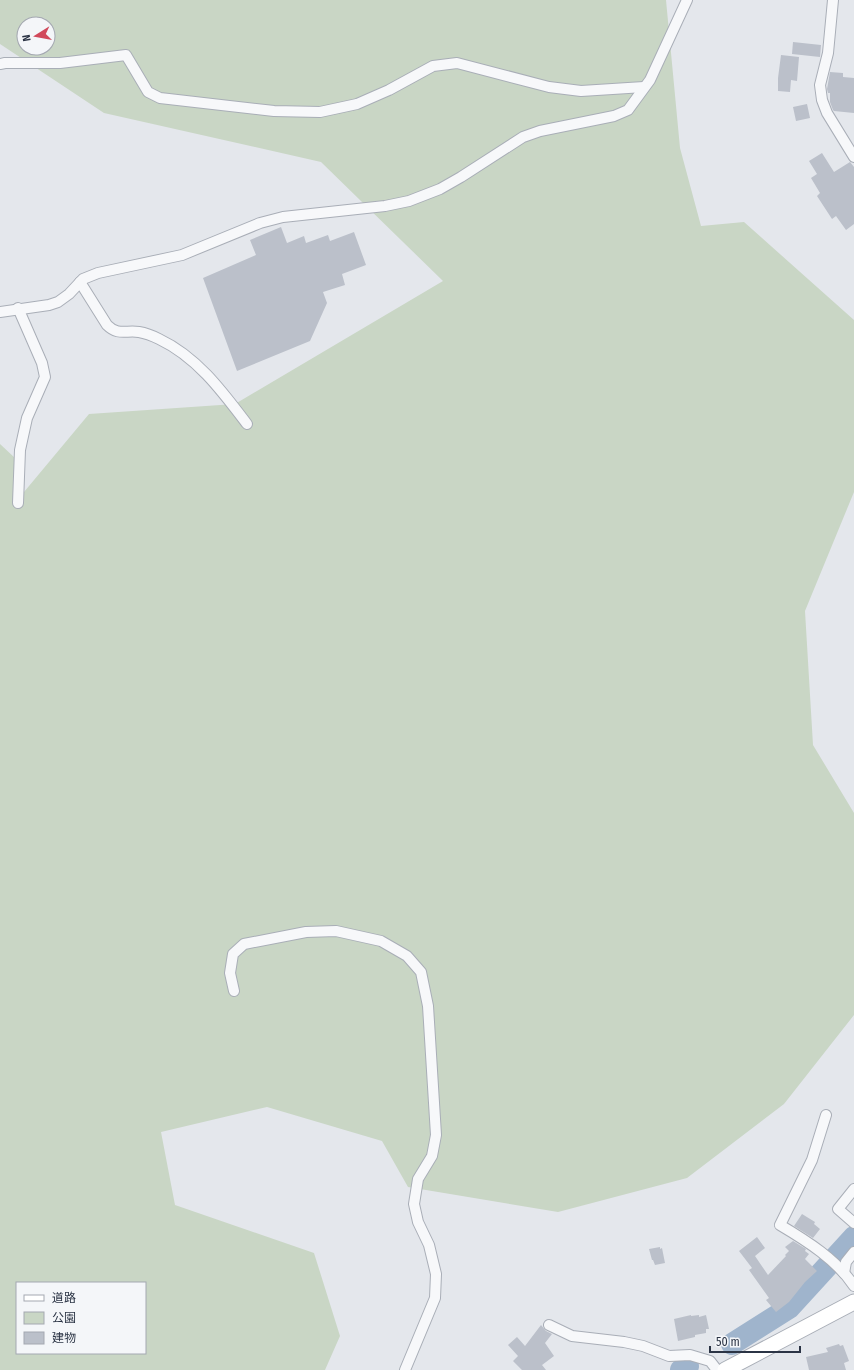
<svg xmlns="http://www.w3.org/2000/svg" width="854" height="1370" font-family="'Fira Sans Condensed','Noto Sans JP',sans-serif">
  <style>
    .green { fill: #c9d6c5; fill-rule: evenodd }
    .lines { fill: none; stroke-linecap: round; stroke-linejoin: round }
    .river { stroke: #9fb4cc; stroke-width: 22 }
    .building { fill: #bbc0ca }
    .street-casing { stroke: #a9aeb7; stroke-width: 12 }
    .secondary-casing { stroke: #a9aeb7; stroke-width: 17 }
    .street { stroke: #f7f8fa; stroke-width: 10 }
    .secondary { stroke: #fff; stroke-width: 15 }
  </style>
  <rect width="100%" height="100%" fill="#e4e7ec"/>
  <!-- green -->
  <path class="green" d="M0,0H666L680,148L701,226L744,222L854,320V492L805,611L813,745L854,813V1015L784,1104L687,1178L558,1212L408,1187L382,1141L267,1107L161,1132L175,1205L314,1253L340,1336L325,1370H0V444L15,458L14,504L89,414L235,404L443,281L321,162L104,113L0,44ZM24,24H48V48H24ZM17,1283H145V1353H17Z"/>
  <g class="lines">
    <!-- river -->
    <g class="river">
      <polyline points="732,1344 789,1308 854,1237"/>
      <polyline points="681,1370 688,1366"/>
    </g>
  </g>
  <!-- building -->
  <g class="building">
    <polygon points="793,42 821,45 820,57 792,54"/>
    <polygon points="781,55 799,57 797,81 791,80 790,92 778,91 778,78"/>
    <polygon points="830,72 843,73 843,77 854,78 854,113 834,111 833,110 830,102 830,93 828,93 827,89"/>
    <polygon points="807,104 810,118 796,121 793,107"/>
    <polygon points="822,153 834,172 850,162 854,167 854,224 846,230 836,216 832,219 817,196 820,193 811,178 817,174 809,161"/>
    <polygon points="281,227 287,243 304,236 306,243 328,235 330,241 354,232 366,265 342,274 345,285 323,292 327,303 310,341 237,371 203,278 256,255 250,240"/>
    <polygon points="802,1214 815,1222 814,1224 820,1229 813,1238 794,1226"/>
    <polygon points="757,1237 765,1248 755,1256 768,1275 786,1256 785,1255 789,1251 785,1247 793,1241 806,1249 805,1251 809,1254 805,1259 817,1271 805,1282 789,1302 776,1312 766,1300 769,1298 749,1270 752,1268 739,1251"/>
    <polygon points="660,1247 660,1249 662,1248 665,1263 655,1265 653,1260 652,1260 649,1249"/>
    <polygon points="691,1315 691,1316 699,1315 699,1317 706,1315 709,1329 706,1329 706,1333 695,1335 695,1337 678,1341 674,1319"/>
    <polygon points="541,1325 546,1331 552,1334 545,1343 554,1356 542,1365 546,1370 522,1370 513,1361 518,1356 508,1345 517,1337 525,1346"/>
    <polygon points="839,1344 840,1346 843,1345 849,1361 844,1363 846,1370 809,1370 806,1357 828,1352 826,1348"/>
  </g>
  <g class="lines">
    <defs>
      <g id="street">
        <polyline points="833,0 828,53 820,85 822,100 827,113 854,157"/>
        <polyline points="0,64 5,63 60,63 126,55 148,92 160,98 274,111 320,112 357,104 389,90 433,66 457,63 549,87 581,91 644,87"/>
        <path d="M80,282L107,325C118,336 126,330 139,332C145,333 153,336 159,339C197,357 222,391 247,424"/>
        <polyline points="0,312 49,305 58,302 69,294 83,279 98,273 182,255 260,223 283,217 385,206 409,201 440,189 461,177 523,137 540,131 614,116 628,110 650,80 687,0"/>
        <polyline points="18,503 20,450 27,418 45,377 42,363 18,308"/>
        <polyline points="234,991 230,973 233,954 244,944 306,932 336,931 381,941 407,956 421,972 428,1006 436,1135 432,1156 418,1179 414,1204 418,1222 429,1245 436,1274 435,1298 405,1370"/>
        <path d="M826,1115L812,1160L780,1225C807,1241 837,1260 854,1286"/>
        <polyline points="854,1189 838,1209 854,1223"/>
        <polyline points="844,1273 846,1262 854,1252"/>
        <polyline points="549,1325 572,1336 624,1342 643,1346 669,1356 690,1355 710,1361 717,1370"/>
      </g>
      <polyline id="secondary" points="725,1370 854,1302"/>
    </defs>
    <!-- street casing -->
    <use href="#street" class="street-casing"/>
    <!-- secondary casing -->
    <use href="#secondary" class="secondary-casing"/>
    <!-- street -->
    <use href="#street" class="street"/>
    <!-- secondary -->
    <use href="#secondary" class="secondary"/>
  </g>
  <!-- legend -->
  <rect x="16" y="1282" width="130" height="72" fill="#f4f6f9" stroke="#a4a8b1"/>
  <rect x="24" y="1295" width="20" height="6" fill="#ffffff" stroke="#a4a8b1"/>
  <text x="52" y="1302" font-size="12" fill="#2b3445">道路</text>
  <rect x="24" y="1312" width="20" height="12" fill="#c9d6c5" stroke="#a4a8b1"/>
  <text x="52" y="1322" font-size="12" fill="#2b3445">公園</text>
  <rect x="24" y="1332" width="20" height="12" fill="#bbc0ca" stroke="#a4a8b1"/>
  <text x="52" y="1342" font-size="12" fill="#2b3445">建物</text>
  <!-- north arrow -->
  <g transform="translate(36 36) rotate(259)"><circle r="19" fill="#f4f6f9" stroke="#a4a8b1"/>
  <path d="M0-3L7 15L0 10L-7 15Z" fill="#d1495b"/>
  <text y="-6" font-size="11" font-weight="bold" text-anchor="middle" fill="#2b3445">N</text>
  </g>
  <!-- scale -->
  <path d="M710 1346v6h90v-6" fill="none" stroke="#2b3445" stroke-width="2"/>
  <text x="716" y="1346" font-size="12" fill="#2b3445" stroke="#f4f6f9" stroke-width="3" paint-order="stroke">50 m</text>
</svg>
